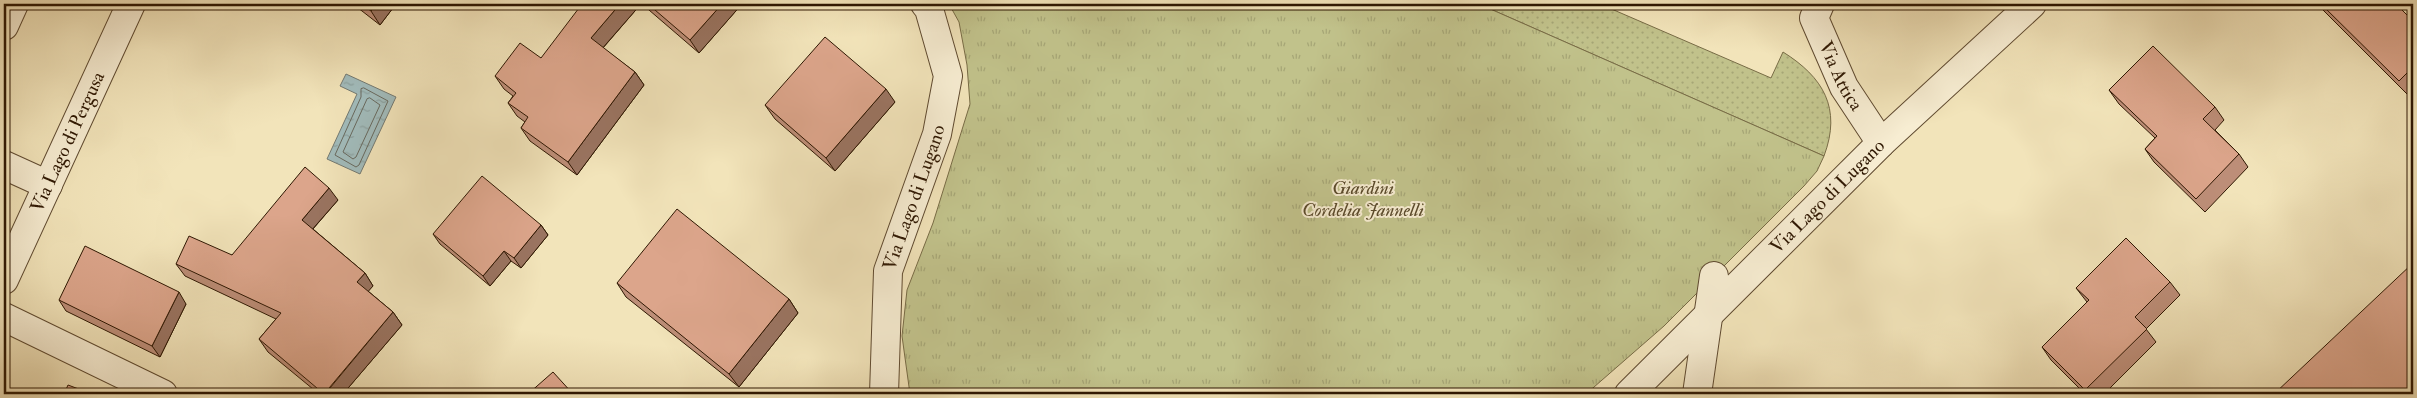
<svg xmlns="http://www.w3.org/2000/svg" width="2417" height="398" font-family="'IM FELL Double Pica',serif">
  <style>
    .grass { fill: url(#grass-dots); stroke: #786c46 }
    .park { fill: url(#park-tufts); stroke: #786c46 }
    .water { fill: url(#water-ripples); stroke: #737971 }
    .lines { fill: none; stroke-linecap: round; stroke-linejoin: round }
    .shore { stroke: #68695e; stroke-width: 1 }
    .minor-casing { stroke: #5f4a30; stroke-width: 30 }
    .minor { stroke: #f7edd2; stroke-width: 28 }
    .wall { fill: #bd8e78; stroke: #2e1702 }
    .shaded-wall { fill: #9a7461; stroke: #2e1702 }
    .building { fill: #dca58b; stroke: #2e1702 }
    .labels { text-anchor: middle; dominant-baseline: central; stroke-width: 4; stroke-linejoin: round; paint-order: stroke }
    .street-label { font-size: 19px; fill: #2e1702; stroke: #f7edd2 }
    .park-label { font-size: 19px; font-style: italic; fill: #5a4a2b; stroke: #f7edd2 }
  </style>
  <defs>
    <pattern id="grass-dots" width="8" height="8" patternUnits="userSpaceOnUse" patternTransform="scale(1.25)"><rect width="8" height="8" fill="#c1c28b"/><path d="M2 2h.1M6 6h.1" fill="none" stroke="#a6a676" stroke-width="1.8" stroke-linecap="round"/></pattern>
    <pattern id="park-tufts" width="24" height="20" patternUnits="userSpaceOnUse" patternTransform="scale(1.25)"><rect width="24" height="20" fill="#c1c28b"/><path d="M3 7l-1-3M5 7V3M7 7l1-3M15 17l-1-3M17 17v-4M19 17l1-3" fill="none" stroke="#a6a676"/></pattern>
    <pattern id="water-ripples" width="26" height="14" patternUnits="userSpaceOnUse" patternTransform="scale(1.25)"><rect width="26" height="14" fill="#a1bbbb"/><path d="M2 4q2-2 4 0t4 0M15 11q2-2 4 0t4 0" fill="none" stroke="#8ba09f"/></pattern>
  </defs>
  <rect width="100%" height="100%" fill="#f2e4ba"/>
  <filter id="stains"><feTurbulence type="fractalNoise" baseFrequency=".004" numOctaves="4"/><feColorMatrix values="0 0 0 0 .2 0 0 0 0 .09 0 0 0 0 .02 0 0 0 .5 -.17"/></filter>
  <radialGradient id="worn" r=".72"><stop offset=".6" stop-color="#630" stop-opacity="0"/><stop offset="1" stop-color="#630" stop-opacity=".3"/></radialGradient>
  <!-- grass -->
  <path class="grass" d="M1479,4H1600L1771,78L1783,52C1823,77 1842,108 1824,156Z"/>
  <!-- park -->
  <polygon class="park" points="949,4 1479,4 1824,156 1817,171 1804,186 1664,326 1586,394 910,394 902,336 907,290 933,223 970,104 967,65 959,22"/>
  <!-- water -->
  <polygon class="water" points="346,74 396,97 360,174 327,159 357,94 340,86"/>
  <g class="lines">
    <!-- shore -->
    <g class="shore">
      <polygon points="364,88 388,101 359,165 356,167 335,155 361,97 361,89"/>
      <polygon points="370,98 380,105 356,157 353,159 343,152 367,99"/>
    </g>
    <defs>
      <g id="minor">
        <path id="s1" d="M1820,4L1814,18L1844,87L1881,143"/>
        <polyline points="4,26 14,4"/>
        <polyline points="4,165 48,185"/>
        <path id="s2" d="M4,280L131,4"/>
        <polyline points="4,317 163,394"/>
        <path id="s3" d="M884,394L888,271L937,134L948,76L929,9L925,4"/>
        <path id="s4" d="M1629,394L1881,143L2032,4"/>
        <polyline points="1697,394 1714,276"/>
      </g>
    </defs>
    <!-- minor casing -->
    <use href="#minor" class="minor-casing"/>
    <!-- minor -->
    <use href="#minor" class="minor"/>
  </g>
  <!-- wall -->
  <g class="wall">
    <polygon points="353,4 396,4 380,25"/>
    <polygon points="641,4 603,48 635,72 644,85 577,175 530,141 521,128 525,122 517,116 508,103 513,96 504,89 495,76 541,58"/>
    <polygon points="642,4 742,4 699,53"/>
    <polygon points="2317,4 2396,4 2412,20 2413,19 2413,91 2409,96"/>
    <polygon points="2109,90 2215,107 2224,120 2215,130 2239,154 2248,167 2205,212 2154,162 2145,149 2155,138 2119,104"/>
    <polygon points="895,102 835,171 775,119 765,105"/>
    <polygon points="338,200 313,229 365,273 373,286 368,291 393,312 402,325 343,394 319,394 268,352 259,339 276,319 185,276 176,264 232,255"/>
    <polygon points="541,225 548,235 521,268 511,261 490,286 440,244 433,234"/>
    <polygon points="2170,282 2180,295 2146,329 2156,342 2104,394 2085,394 2051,360 2042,347 2087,302 2076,288"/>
    <polygon points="617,283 789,299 798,313 739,387 626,297"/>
    <polygon points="59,300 186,304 160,357 66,311"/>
  </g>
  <!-- shaded-wall -->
  <g class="shaded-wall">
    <polygon points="377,4 396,4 380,25 371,11"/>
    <polygon points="620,4 641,4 600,51 591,38"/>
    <polygon points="722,4 742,4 699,53 690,40"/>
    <polygon points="635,72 644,85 577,175 568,162"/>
    <polygon points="886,89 895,102 835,171 826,158"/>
    <polygon points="329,188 338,200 310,232 302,220"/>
    <polygon points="541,225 548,235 521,268 514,258"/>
    <polygon points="504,251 511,261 490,286 483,276"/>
    <polygon points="365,273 373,286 366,294 357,282"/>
    <polygon points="179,292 186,304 160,357 152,346"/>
    <polygon points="789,299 798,313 739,387 729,374"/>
    <polygon points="393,312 402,325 343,394 325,394"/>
  </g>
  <!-- building -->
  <g class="building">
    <polygon points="361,4 377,4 371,11"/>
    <polygon points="582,4 620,4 591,38 635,72 568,162 521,128 528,117 508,103 516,93 495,76 520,43 541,58"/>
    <polygon points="648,4 722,4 690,40"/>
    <polygon points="2321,4 2396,4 2412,20 2413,19 2413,78 2408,72 2399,81"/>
    <polygon points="825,37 886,89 826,158 765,105"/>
    <polygon points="2153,46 2215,107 2203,119 2239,154 2196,199 2145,149 2157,136 2109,90"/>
    <polygon points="305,167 329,188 302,220 365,273 357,282 393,312 324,394 259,339 281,313 176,264 189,236 232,255"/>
    <polygon points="482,176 541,225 514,258 504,251 483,276 433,234"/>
    <polygon points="677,209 789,299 729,374 617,283"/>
    <polygon points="2126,238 2170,282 2135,317 2147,329 2085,390 2042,347 2089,300 2076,288"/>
    <polygon points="85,246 179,292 152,346 59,300"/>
    <polygon points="2413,263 2413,394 2274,394"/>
    <polygon points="553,372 573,394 528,394"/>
    <polygon points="68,385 92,394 64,394"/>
  </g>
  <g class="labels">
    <!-- street labels -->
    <g class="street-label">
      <text stroke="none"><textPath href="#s1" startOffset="79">Via Attica</textPath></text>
      <text stroke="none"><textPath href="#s2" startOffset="152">Via Lago di Pergusa</textPath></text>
      <text stroke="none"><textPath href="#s4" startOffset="280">Via Lago di Lugano</textPath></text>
      <text stroke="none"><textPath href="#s3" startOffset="201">Via Lago di Lugano</textPath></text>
    </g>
    <!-- park labels -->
    <g class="park-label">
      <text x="1363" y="188">Giardini<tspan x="1363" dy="22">Cordelia Jannelli</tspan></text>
    </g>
  </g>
  <!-- margin -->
  <rect width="2417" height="398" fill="none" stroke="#f2e4ba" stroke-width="20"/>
  <rect x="5" y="5" width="2407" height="388" fill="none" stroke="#2e1702" stroke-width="2.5"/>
  <rect x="10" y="10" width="2397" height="378" fill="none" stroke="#2e1702"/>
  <rect width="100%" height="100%" filter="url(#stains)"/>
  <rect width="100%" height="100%" fill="url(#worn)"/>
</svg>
